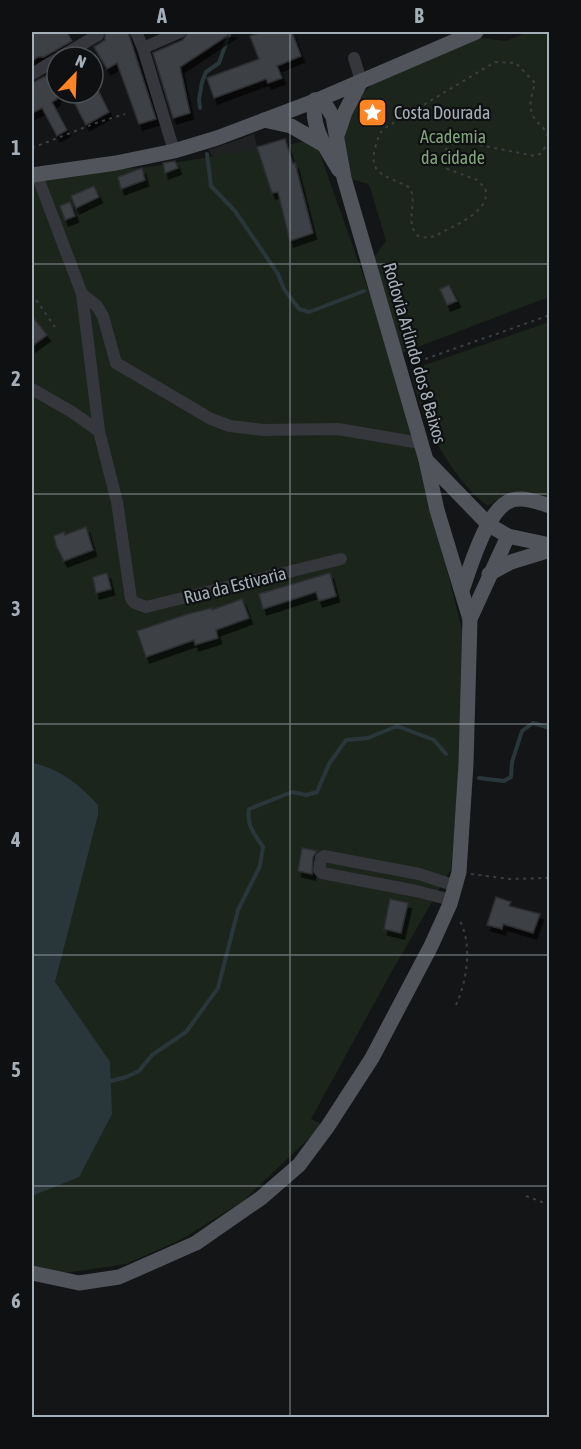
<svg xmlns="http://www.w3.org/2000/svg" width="581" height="1449" font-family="'Asap Condensed',sans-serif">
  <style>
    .built { fill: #202123 }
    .green { fill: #1c251c }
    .water { fill: #29373b }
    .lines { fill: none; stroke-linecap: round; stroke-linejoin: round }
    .stream { stroke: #29373b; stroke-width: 4 }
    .building { fill: #3e4044; stroke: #2e2f32; stroke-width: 1.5; filter: url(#shadow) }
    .path { stroke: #3b3f43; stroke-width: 2; stroke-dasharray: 3 4.5; stroke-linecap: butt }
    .minor { stroke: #35373c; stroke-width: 12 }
    .major { stroke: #51555b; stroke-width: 15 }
    .grid { fill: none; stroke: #a5afb8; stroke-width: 1.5; stroke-opacity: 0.55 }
    .labels { text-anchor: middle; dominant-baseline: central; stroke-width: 4.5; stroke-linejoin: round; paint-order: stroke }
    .poi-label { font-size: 18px; fill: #a5afb8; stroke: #0f1011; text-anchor: start }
    .park-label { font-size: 18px; fill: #81a47a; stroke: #0f1011 }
    .street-label { font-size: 18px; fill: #a5afb8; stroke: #0f1011 }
    .neatline { fill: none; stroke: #a5afb8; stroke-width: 2 }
    .grid-label { font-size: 20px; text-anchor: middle; font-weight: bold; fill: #a5afb8 }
  </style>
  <defs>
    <filter id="shadow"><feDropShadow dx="3.5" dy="6" stdDeviation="0" flood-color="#0009"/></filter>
  </defs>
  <rect width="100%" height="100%" fill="#141516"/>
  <!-- built -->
  <polygon class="built" points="254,134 263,172 224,180 209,150"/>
  <!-- green -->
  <g class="green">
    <path d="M528,32H549V297L402,353L373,259L386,241L370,187L368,184L348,178C342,135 335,115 373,84L471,37L506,41Z"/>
    <polygon points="315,140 397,370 463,634 461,748 451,869 392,971 311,1119 323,1125 243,1201 182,1239 126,1264 65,1273 32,1266 32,171 142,168"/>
    <path d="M549,322V498C524,488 510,490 488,506C460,485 440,451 425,420C419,404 415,386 410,370Z"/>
  </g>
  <!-- water -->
  <path class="water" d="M32,763C59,768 80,785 98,805V815L55,982L110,1062L112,1114L79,1177L32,1196Z"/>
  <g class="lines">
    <!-- stream -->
    <g class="stream">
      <polyline points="200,108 199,100 202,82 206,72 219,63 230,32"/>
      <polyline points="207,154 211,186 235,211 278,274 284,289 299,309 309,312 364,291"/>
      <polyline points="479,778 504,781 511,777 512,762 522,731 533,723 550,728"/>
      <path d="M111,1081L126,1077L139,1071L152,1055L186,1032L218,988L238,910L260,866L263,847C255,834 246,826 249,809L292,792L306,795L317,792L329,764L346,740L368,738L397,726L434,740L446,754"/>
    </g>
  </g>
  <!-- building -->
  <g class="building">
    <polygon points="32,32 67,32 72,41 44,57 38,57 32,61"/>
    <polygon points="105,32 128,32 156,119 139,124 117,63 107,69 94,47 105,40"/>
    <polygon points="188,32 233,32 180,67 190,113 173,118 153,53 183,40"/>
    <polygon points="262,32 292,32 301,56 277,66 282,78 268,83 266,79 214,98 207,78 259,59 250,36"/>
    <polygon points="57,69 57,99 52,102 67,130 57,136 42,108 32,113 32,83 56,71"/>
    <polygon points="98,90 109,112 86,125 74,102"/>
    <polygon points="285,139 293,164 295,163 313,233 290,241 278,192 272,193 257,147"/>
    <polygon points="175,161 178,168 165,173 163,163"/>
    <polygon points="142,168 145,180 121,189 118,177"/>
    <polygon points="94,186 99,197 76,208 71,196"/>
    <polygon points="70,202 75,216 65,220 60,206"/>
    <polygon points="449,285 457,301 447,305 440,289"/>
    <polygon points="32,316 47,335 32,346"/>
    <polygon points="86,527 93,550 64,561 56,545 54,536 64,532 65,535"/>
    <polygon points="107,573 111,589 96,593 93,577"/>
    <polygon points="330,573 336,596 319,601 316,592 263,609 259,594"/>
    <polygon points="242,599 249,618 216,630 218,638 195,645 194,640 146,657 137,631 188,614 212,608 212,610"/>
    <polygon points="302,848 317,851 313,857 312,874 298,871"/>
    <polygon points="496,897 511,902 509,906 540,914 533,933 503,924 502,929 487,925"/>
    <polygon points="390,899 408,903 401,933 384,929"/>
  </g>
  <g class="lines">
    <!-- path -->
    <g class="path">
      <path d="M495,62L516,63L535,83C533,92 528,103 532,113C536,126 547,125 549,142L540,154L535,156L464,142C447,140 441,153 445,168L477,180L485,188C493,212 452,226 435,236L428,238L418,236C404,222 418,204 410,188C389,175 366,177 376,145C378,138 379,133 385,128Z"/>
      <polyline points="32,148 96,123 125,114"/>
      <polyline points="32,294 55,327"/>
      <polyline points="411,364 550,315"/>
      <polyline points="471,874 510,879 550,878"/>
      <path d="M456,1005C467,981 473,944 459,919"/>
      <polyline points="526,1196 550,1205"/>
    </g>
    <!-- minor -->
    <g class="minor">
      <polyline points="136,32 143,48 174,151"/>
      <polyline points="143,48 180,32"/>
      <polyline points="60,57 98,35"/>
      <polyline points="354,58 361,81"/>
      <polyline points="32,74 57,59"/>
      <polyline points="37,175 82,294 99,431 117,502 131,599 135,603 146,607 341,559"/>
      <polyline points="82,294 97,306 103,316 116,363 211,419 230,426 263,430 338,429 420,443"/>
      <polyline points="32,389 72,412 99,431"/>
      <polyline points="451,900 416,891 322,873 319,870 321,858 324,856 419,874 456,886"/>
    </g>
    <!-- major -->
    <g class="major">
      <polyline points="315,100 327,107 333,117 344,178 426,460 489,525 508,536 550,545"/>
      <path d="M315,100C310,127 326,148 339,170"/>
      <polyline points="264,120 291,126 324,145"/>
      <polyline points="338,133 345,112 361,81"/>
      <polyline points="32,175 116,163 174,151 217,138 320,99 476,32"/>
      <polyline points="489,574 511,562 550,550"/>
      <path d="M462,590C471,566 487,508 512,500C525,497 538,502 550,506"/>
      <polyline points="470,619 508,536"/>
      <polyline points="32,1273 79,1283 119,1277 196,1243 261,1198 299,1165 328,1126 372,1058 431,946 450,904 459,872 466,764 470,619 437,510 426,460"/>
    </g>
  </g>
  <!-- grid -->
  <path class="grid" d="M290,32V1418M32,264H550M32,494H550M32,724H550M32,955H550M32,1186H550"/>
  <!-- icons -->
  <defs>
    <symbol id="sight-square" viewBox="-11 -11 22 22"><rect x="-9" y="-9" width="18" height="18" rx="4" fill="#ff8423" stroke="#0f1011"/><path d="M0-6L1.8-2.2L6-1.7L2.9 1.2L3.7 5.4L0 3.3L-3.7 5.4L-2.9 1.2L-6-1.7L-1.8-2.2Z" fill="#fff"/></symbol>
  </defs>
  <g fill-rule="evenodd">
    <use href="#sight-square" x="356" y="96" width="33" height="33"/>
  </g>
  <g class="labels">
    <!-- poi labels -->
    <g class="poi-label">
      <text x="394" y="112">Costa Dourada</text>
    </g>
    <!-- park labels -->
    <g class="park-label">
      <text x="453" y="136">Academia<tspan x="453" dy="21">da cidade</tspan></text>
    </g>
    <!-- street labels -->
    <g class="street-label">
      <text transform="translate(415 353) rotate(74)">Rodovia Arlindo dos 8 Baixos</text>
      <text transform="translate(235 585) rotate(-14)">Rua da Estivaria</text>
    </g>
  </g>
  <!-- border -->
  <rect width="581" height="1449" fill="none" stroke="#0f1011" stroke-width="66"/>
  <!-- north arrow -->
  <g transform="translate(75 75) rotate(23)"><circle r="28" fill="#0f1011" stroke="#4b5054" stroke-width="1.5"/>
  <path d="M0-4.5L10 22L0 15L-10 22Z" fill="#ff8423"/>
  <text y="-9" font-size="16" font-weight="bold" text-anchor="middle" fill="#a5afb8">N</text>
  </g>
  <rect x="33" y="33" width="515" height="1383" class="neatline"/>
  <g class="grid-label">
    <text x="162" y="23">A</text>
    <text x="419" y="23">B</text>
    <text x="16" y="155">1</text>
    <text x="16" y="386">2</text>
    <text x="16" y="616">3</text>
    <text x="16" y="847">4</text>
    <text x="16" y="1077">5</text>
    <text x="16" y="1308">6</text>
  </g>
</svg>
